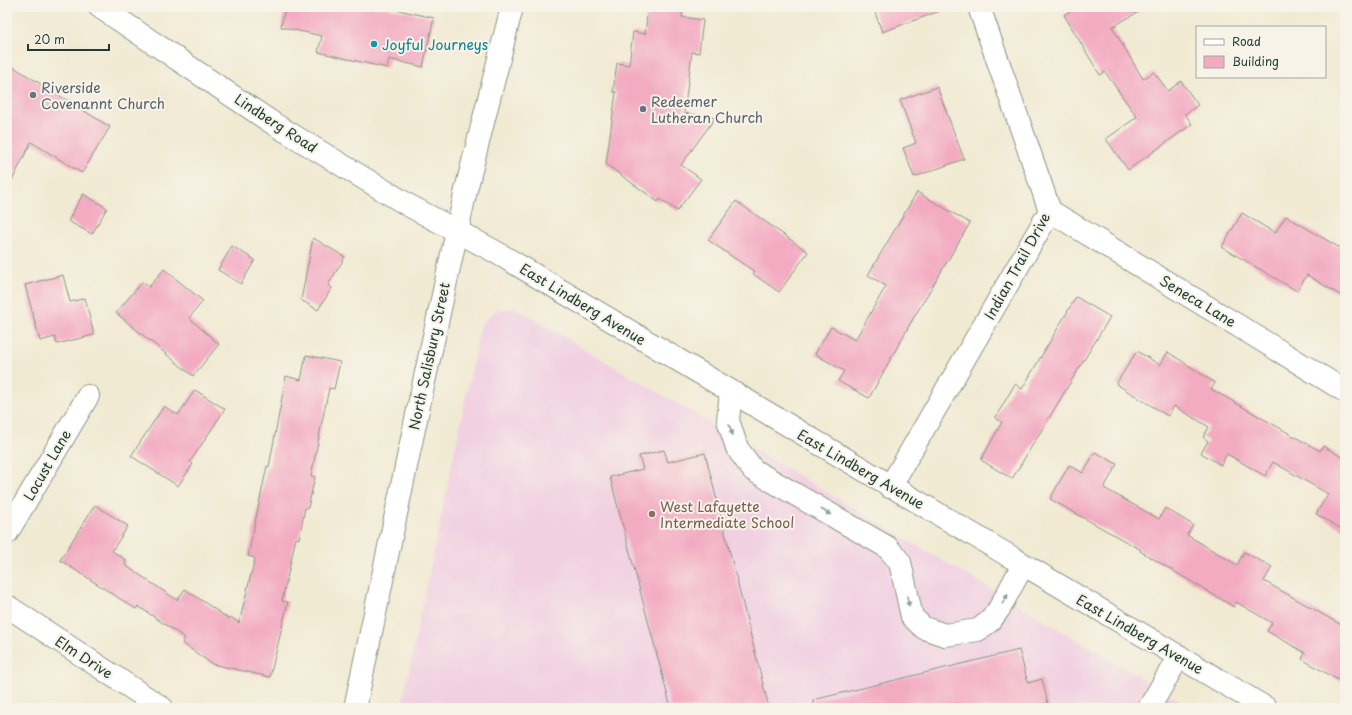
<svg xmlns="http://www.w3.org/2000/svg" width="1352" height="715" font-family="'Playpen Sans',sans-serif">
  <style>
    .built { fill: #f1d0e2 }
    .building { fill: #f3abc2 }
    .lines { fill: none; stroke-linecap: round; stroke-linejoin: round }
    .minor-casing { stroke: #889484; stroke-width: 24 }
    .minor { stroke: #fff; stroke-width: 22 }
    .oneway { fill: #8f9e9a }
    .culture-dot { fill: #0f9aa8; stroke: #f7f3e8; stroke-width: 1.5 }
    .worship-dot { fill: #6b7280; stroke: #f7f3e8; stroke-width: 1.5 }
    .education-dot { fill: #8d6e63; stroke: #f7f3e8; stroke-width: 1.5 }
    .labels { text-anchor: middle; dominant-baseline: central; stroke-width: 4; stroke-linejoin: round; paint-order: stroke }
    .culture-label { font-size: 14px; fill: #0d838f; stroke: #f7f3e8; text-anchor: start }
    .worship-label { font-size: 14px; fill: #5b616d; stroke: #f7f3e8; text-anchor: start }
    .street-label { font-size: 14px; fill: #1f3d34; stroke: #f7f3e8 }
    .education-label { font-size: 14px; fill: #785e54; stroke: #f7f3e8; text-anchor: start }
  </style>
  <rect width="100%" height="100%" fill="#f7f3e8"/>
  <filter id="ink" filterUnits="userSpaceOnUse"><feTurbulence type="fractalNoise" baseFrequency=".025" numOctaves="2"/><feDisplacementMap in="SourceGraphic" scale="8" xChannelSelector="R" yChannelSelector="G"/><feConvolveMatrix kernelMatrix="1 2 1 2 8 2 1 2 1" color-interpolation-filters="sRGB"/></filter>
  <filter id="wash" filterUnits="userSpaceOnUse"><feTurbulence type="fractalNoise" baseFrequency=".012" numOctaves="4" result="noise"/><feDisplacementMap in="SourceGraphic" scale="16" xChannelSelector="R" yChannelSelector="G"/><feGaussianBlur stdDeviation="0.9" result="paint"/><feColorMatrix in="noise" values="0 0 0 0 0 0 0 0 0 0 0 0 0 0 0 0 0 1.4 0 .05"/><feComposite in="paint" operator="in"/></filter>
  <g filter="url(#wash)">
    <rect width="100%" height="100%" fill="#f1ead3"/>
    <!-- built -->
    <polygon class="built" points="515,308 1192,708 401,708 481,324 497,310"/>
    <g id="blocks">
      <!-- building -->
      <g class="building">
        <polygon points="285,7 385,7 434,18 423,67 389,59 387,68 318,52 322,36 281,27"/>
        <polygon points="648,7 665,7 683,10 682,17 703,20 699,53 692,52 684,113 715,118 681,165 701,179 677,211 660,199 658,202 606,164 616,92 613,92 617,63 629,65 633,32 645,34"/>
        <polygon points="873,7 943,7 943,10 882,32"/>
        <polygon points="1077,7 1147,7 1112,27 1143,79 1154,72 1168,91 1181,81 1198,105 1185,114 1192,124 1128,170 1106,139 1137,117 1105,72 1100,75 1064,15"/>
        <polygon points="7,63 110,127 82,173 31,142 7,191"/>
        <polygon points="937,87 964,159 914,177 903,148 916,143 900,100"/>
        <polygon points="917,192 970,223 910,324 869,398 838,381 844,371 815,354 831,327 855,340 886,286 868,275"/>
        <polygon points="83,194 107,208 92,234 68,221"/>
        <polygon points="736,201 808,252 779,292 753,274 755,272 708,240"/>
        <polygon points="1242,213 1275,233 1286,216 1345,251 1345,298 1307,275 1297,291 1222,247"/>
        <polygon points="313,238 345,257 328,285 332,288 318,310 301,300"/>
        <polygon points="232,246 255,260 241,284 218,270"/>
        <polygon points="164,269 203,301 189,318 219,344 193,376 116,313 142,282 149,287"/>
        <polygon points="63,275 70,302 85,298 94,335 57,344 55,337 40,341 25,285"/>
        <polygon points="1076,297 1110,317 1012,479 981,460 1002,422 995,418 1015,384 1022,389"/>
        <polygon points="1137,351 1160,365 1168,352 1215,383 1211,389 1320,451 1323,446 1345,459 1345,531 1316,514 1328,494 1273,462 1265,476 1227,454 1221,465 1201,453 1208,441 1203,437 1209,427 1174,406 1168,416 1116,384"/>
        <polygon points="306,355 340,362 334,389 329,388 311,476 315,477 308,508 305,508 299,539 296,538 282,601 288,602 270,677 212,664 182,643 185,638 138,606 136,609 60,560 95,505 128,526 112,551 126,560 125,565 177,600 185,589 229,619 231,617 239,623 255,558 248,556 267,466 269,467 286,376 301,380"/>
        <polygon points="195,390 225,409 190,462 193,464 178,486 131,456 164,406 178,415"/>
        <polygon points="664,450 668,462 705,453 769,708 671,708 610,477 643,469 639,456"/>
        <polygon points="1095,452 1117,464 1104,488 1159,519 1165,508 1193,525 1187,535 1237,565 1244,552 1272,567 1264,581 1345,627 1345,684 1302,659 1305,653 1267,631 1272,623 1236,602 1234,607 1140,551 1141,550 1050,499 1069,465 1083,473"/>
        <polygon points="1019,650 1028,683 1042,679 1049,708 814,708 813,700"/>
      </g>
    </g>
  </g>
  <g filter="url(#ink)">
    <use href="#blocks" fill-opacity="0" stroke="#889484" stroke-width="1"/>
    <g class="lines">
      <defs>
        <g id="minor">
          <polyline points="100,7 274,124 408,205 494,251 1266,708"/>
          <polyline points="1050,211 1345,391"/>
          <polyline points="731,392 728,420 737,448 753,470 887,547 900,562 912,617 924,628 945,635 978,630 990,621 999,609 1023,565"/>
          <polyline points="890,487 1050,211 979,7"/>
          <polyline points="7,533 88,396"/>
          <polyline points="7,606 162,708"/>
          <polyline points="355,708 422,391 466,190 512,7"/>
          <polyline points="1149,708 1179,656"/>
        </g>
      </defs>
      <!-- minor casing -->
      <use href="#minor" class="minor-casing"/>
      <!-- minor -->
      <use href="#minor" class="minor"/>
    </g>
    <!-- one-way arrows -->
    <defs><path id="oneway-solid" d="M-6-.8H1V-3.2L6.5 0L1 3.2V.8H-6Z"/></defs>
    <g class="oneway">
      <use href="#oneway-solid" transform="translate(731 430) rotate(71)"/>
      <use href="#oneway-solid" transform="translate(826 512) rotate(30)"/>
      <use href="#oneway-solid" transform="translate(1005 599) rotate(-61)"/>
      <use href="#oneway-solid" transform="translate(908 601) rotate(78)"/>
    </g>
  </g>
  <!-- markers -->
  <circle class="culture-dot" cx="374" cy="44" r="4"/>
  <g class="worship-dot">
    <circle cx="33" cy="95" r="4"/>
    <circle cx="643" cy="109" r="4"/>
  </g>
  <circle class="education-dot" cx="652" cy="514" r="4"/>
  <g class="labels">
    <!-- culture labels -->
    <g class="culture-label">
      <text x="382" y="44">Joyful Journeys</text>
    </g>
    <!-- worship labels -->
    <g class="worship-label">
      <text x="41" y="87">Riverside<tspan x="41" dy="16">Covenannt Church</tspan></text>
      <text x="651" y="101">Redeemer<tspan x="651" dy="16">Lutheran Church</tspan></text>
    </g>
    <!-- street labels -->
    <g class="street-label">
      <text transform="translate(276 123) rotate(33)">Lindberg Road</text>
      <text transform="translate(1017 266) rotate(-61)">Indian Trail Drive</text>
      <text transform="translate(1198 301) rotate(31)">Seneca Lane</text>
      <text transform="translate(583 304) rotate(31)">East Lindberg Avenue</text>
      <text transform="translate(429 356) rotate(-78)">North Salisbury Street</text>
      <text transform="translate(47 465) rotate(-60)">Locust Lane</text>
      <text transform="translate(861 469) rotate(30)">East Lindberg Avenue</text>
      <text transform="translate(1140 634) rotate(30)">East Lindberg Avenue</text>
      <text transform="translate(84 657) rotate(33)">Elm Drive</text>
    </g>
    <!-- education labels -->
    <g class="education-label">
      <text x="660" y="506">West Lafayette<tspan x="660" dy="16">Intermediate School</tspan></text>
    </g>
  </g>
  <!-- margin -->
  <rect width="1352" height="715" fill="none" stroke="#f7f3e8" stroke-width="24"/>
  <!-- legend -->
  <rect x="1196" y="26" width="130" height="52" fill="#f7f3e8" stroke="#a1aaa0"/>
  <rect x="1204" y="39" width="20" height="6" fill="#ffffff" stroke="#a1aaa0"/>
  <text x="1232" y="46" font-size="12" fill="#1f3d34">Road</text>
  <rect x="1204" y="56" width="20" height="12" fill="#f3abc2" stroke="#a1aaa0"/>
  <text x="1232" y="66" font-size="12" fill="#1f3d34">Building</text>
  <!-- scale -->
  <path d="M28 44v6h81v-6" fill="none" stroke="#1f3d34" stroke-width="2"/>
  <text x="34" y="44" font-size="12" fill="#1f3d34" stroke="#f7f3e8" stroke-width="3" paint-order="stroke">20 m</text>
</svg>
